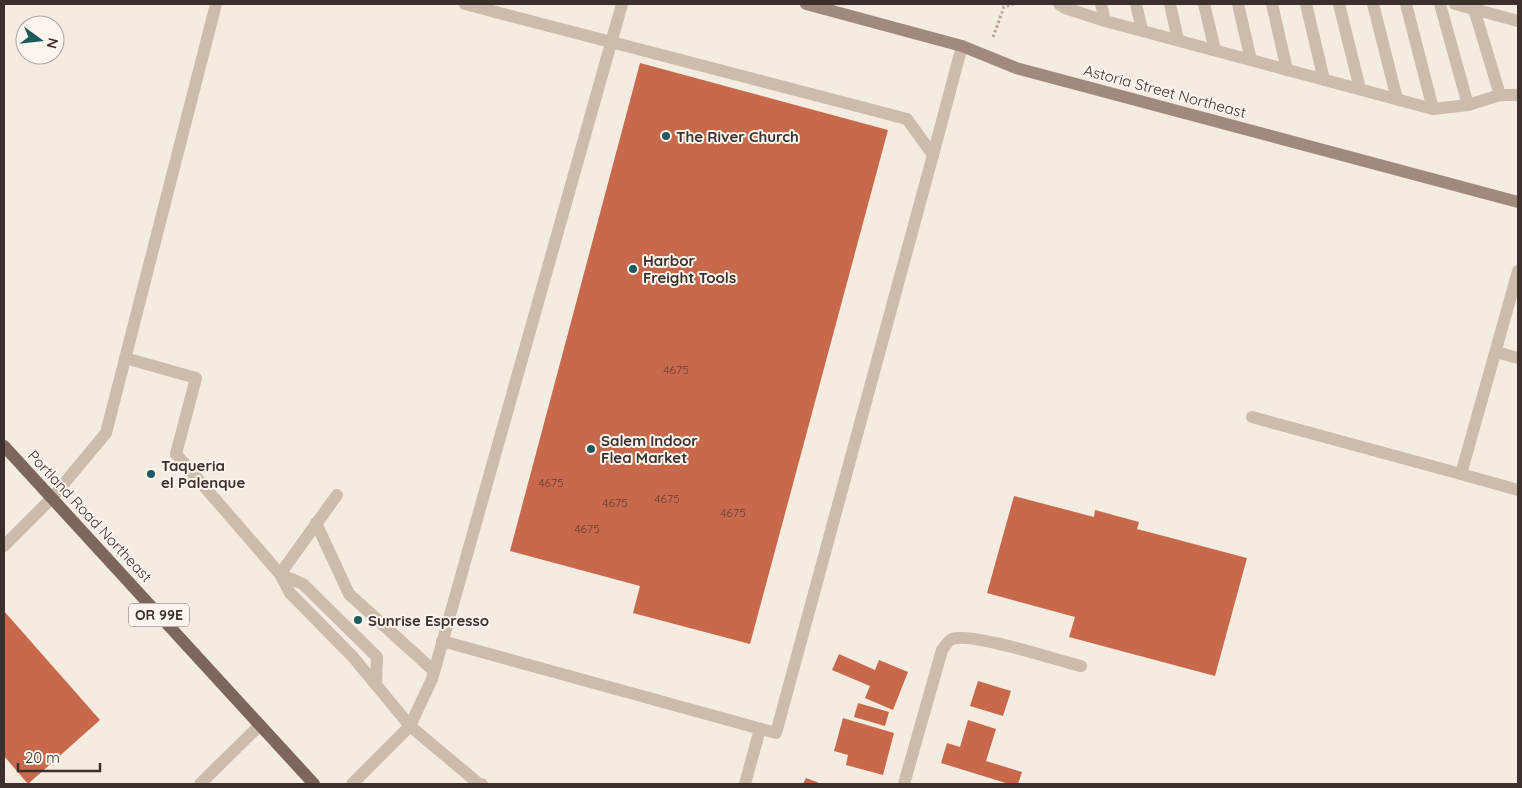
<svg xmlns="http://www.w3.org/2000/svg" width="1522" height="788" font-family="Quicksand,sans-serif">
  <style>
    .building { fill: #c8694b }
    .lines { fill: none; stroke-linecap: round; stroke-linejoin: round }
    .path { stroke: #b9a596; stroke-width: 3; stroke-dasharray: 2.5 2.5; stroke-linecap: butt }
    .lane { stroke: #cdbbac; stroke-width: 12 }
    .street { stroke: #cdbbac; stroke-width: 12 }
    .secondary { stroke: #a18a7d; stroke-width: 12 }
    .primary { stroke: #7d675c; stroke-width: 12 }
    .poi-dot { fill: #1f5a5e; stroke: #fbf5ee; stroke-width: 2 }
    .labels { text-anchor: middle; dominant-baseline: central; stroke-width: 4; stroke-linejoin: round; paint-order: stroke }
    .number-label { font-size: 12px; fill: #5e3e33 }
    .shield { fill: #fbf5ee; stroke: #756b66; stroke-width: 1 }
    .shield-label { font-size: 14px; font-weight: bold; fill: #3b302b }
    .street-label { font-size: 15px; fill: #3b302b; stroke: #fbf5ee }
    .poi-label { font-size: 15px; font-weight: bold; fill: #3b302b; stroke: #fbf5ee; text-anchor: start }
  </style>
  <rect width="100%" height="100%" fill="#f4ebe1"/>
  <!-- building -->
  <g class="building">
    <polygon points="640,63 888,130 750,644 633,613 640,586 510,551"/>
    <polygon points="1014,496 1094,517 1095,510 1139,522 1137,529 1247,558 1215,676 1069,637 1075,617 987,593"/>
    <polygon points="4,611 100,720 28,784 4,756"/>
    <polygon points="839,654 875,670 879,660 908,672 893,710 865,698 870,686 832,670"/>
    <polygon points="978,681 1011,691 1003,716 970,706"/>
    <polygon points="858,703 889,712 885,726 854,717"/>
    <polygon points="843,718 894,733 883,775 846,765 848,755 834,751"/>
    <polygon points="968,720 996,729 986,761 1022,772 1018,784 1009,784 941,763 947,743 960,747"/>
    <polygon points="806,778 822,784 803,784"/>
  </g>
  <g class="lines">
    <!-- path -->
    <polyline class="path" points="993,37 1004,7 1014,4"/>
    <!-- lane -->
    <g class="lane">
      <polyline points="1059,4 1065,8 1105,21 1433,109 1468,105 1500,95 1518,95"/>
      <polyline points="1101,4 1105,21"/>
      <polyline points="1136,4 1142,30"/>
      <polyline points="1170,4 1178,40"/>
      <polyline points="1204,4 1215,50"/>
      <polyline points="1238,4 1251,60"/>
      <polyline points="1272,4 1287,70"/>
      <polyline points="1306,4 1324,80"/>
      <polyline points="1339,4 1360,89"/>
      <polyline points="1373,4 1397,99"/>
      <polyline points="1406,4 1433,109"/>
      <polyline points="1440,4 1468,105"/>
      <polyline points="1455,4 1518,21"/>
      <polyline points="1474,9 1500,95"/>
      <polyline points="933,155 962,46"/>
      <polyline points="125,358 196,378 176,454 280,574 290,593 353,657 410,726 478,783 482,784"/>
      <polyline points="1252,417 1461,474"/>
      <polyline points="337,495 280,574 303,584 377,657 376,684"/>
      <polyline points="316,523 349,594 434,671"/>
      <polyline points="4,546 52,498 106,433 216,4"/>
      <polyline points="442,641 776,733 933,155 907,119 465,4"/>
      <polyline points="200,784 260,725"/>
      <polyline points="352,784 410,726 432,679 622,4"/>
      <polyline points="745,784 760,729"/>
      <path d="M904,784L942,650C945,646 948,641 952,639C972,632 1056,660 1081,666"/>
    </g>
    <!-- street -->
    <g class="street">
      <polyline points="1518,271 1461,474 1518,490"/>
      <polyline points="1496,352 1518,358"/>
    </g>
    <!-- secondary -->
    <polyline class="secondary" points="806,4 962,46 1016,68 1518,202"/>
    <!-- primary -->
    <polyline class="primary" points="4,446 314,784"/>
  </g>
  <!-- markers -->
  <g class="poi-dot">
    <circle cx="666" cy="136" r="5"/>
    <circle cx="633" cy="269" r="5"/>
    <circle cx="591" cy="449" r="5"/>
    <circle cx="151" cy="474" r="5"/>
    <circle cx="358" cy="620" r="5"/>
  </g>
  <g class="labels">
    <!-- number labels -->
    <g class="number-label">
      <text x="676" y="369">4675</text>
      <text x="551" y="482">4675</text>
      <text x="667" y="498">4675</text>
      <text x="615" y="502">4675</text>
      <text x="733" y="512">4675</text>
      <text x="587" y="528">4675</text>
    </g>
    <!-- shield labels -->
    <rect class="shield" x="129" y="603.5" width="60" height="23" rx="4"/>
    <g class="shield-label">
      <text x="159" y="615">OR 99E</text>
    </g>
    <!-- street labels -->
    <g class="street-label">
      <text transform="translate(1165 91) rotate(15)">Astoria Street Northeast</text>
      <text transform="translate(90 516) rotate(47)">Portland Road Northeast</text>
    </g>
    <!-- poi labels -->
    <g class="poi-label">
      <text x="676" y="136">The River Church</text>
      <text x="643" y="260">Harbor<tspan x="643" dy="17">Freight Tools</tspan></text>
      <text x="601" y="440">Salem Indoor<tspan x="601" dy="17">Flea Market</tspan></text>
      <text x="161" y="465">Taqueria<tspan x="161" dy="17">el Palenque</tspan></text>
      <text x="368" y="620">Sunrise Espresso</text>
    </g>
  </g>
  <!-- border -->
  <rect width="1522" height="788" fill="none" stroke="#3b302b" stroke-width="10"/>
  <!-- north arrow -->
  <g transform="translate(40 40) rotate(105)"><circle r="24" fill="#fbf5ee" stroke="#aea6a0"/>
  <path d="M0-4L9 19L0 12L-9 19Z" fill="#1f5a5e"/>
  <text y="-8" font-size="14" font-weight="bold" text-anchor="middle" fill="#3b302b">N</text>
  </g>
  <!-- scale -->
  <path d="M18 763v8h82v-8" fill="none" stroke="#3b302b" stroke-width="2.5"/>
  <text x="25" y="763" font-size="15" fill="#3b302b" stroke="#fbf5ee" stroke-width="4" paint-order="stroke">20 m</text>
</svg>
